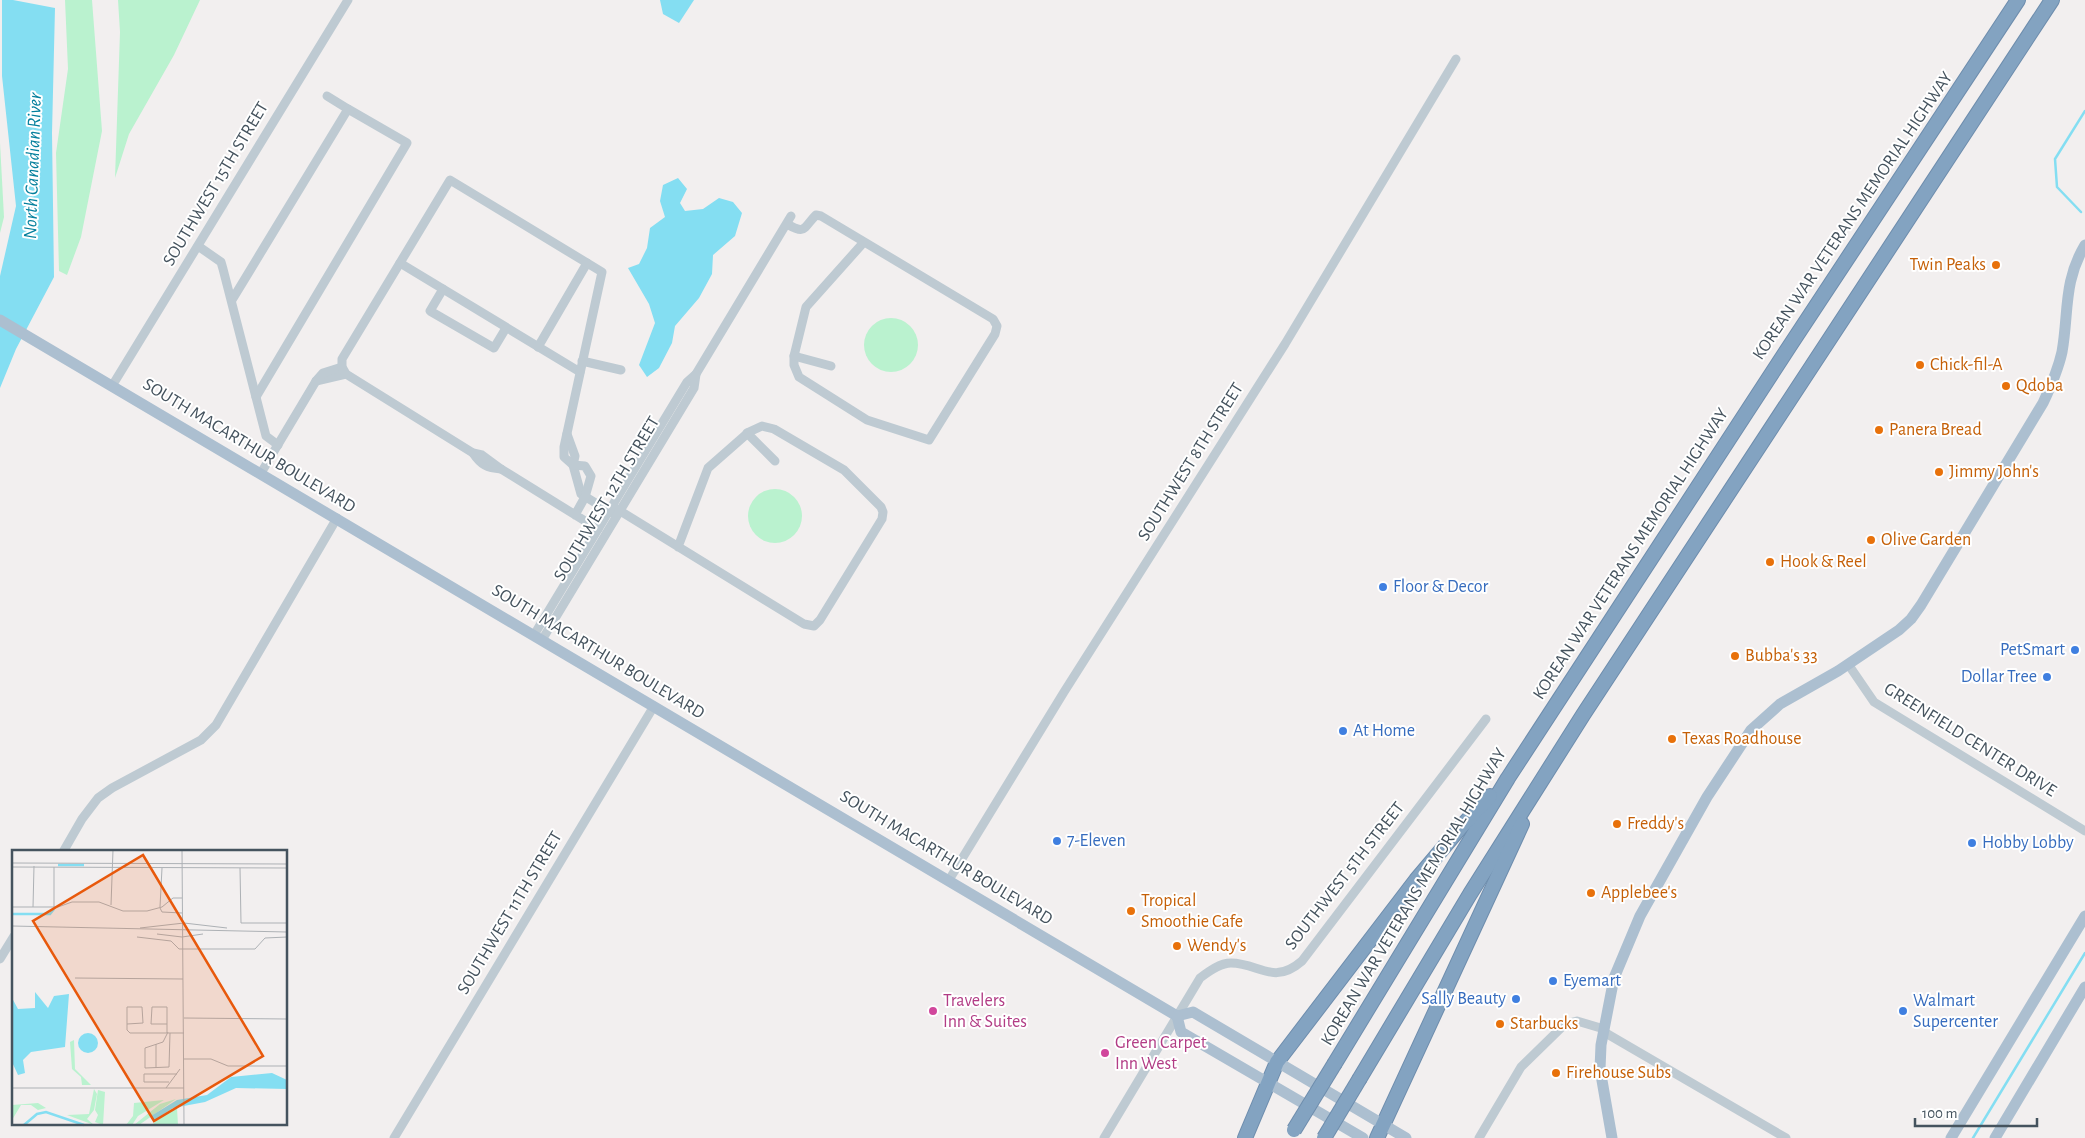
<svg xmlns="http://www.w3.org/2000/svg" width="2085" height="1138" font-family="'Alegreya Sans',sans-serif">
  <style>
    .green { fill: #baf2cf }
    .water { fill: #84def2 }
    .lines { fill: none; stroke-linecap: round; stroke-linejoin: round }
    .stream { stroke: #84def2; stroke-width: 2.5 }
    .highway-casing { stroke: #6e8dad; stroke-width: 16 }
    .minor { stroke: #becad2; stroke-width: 9 }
    .major { stroke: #acbfd0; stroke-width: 11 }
    .highway { stroke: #83a3c1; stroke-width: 14 }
    .highway-bridge-casing { stroke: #6e8dad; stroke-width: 16; stroke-linecap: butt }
    .highway-bridge { stroke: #83a3c1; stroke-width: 14 }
    .food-dot { fill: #e8710a; stroke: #fff; stroke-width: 2 }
    .shop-dot { fill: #3f7fe0; stroke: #fff; stroke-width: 2 }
    .hotel-dot { fill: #d1479c; stroke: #fff; stroke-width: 2 }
    .labels { text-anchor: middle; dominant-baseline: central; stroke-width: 4; stroke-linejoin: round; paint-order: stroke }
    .street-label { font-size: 18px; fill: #45535e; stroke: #fff }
    .food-label { font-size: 18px; fill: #c56008; stroke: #fff; text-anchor: start }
    .shop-label { font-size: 18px; fill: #366cbe; stroke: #fff; text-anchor: start }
    .hotel-label { font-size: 18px; fill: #b23c85; stroke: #fff; text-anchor: start }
    .water-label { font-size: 19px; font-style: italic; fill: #047f9c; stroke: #fff }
    .inset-river { fill: none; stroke: #84def2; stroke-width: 2.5 }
    .inset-road { fill: none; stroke: #adb1b5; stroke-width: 1 }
    .view { fill: #e8590c; fill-opacity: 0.15; stroke: #e8590c; stroke-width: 2.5 }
    .inset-edge { fill: none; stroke: #45535e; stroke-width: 2.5 }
  </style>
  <rect width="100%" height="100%" fill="#f2efef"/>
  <!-- green -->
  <g class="green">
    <polygon points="65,0 92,0 102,131 81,237 67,275 59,271 56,153 68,69"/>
    <polygon points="118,0 200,0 174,55 129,134 115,178 120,32"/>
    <polygon points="0,143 4,217 0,233"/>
    <circle cx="891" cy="345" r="27"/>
    <circle cx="775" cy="516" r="27"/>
  </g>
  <!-- water -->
  <g class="water">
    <polygon points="2,0 13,0 55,8 52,133 54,277 16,349 0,388 0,276 16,206 2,76"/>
    <polygon points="660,0 694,0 679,23 663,14"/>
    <polygon points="678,178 687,189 680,203 685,211 703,209 719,198 733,202 742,213 735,236 713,255 712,274 699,298 675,326 672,343 659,368 647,377 639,365 655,323 649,304 628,268 639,264 647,248 650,228 665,217 660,201 663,185"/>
  </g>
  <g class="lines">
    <!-- stream -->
    <g class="stream">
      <polyline points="2081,212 2057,187 2055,159 2085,111"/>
      <polyline points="1973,1138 2085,953"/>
    </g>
    <defs>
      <g id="highway">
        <polyline points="1335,1063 1508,778 1791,344 2018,0"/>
        <polyline points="1360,1078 1470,894 1583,715 2052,0"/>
        <polyline points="1245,1138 1277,1062 1416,880 1460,828 1490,796"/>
        <polyline points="1377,1138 1522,824"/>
      </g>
    </defs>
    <!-- highway casing -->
    <use href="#highway" class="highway-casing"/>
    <!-- minor -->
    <g class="minor">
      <polyline points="327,96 348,109"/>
      <path d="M787,224C806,235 803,228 816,215L821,216L993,319L997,326L995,334L929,440L867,420L799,377L794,365V356L806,307L864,242"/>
      <polyline points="198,246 221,262 223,269 266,436 278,445"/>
      <polyline points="400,263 580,372"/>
      <polyline points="443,289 430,311 494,348 506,328"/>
      <polyline points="232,300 348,109 407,143 256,397"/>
      <polyline points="538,347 587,263"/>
      <polyline points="794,356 831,366"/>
      <polyline points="582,361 621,370"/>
      <polyline points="316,381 346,374"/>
      <polyline points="112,386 348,0"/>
      <polyline points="747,433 775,461"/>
      <polyline points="567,434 575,456 573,465 581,494 612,513"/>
      <path d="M473,453C481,465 487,468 501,469"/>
      <polyline points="261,473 316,381 323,373 342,367"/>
      <polyline points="612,506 804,624 814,626 820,620 882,519 883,512 881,507 844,470 774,429 762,426 749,432 708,468 678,547"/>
      <polyline points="575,515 585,497 591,476 585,466 573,465 564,457 564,447 602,272 450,180 342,359 342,367 346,374 473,453 482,455 501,469 598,529"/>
      <polyline points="534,635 687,382 696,374 791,216"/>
      <polyline points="542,640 694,388 696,374"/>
      <polyline points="1848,664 1874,702 2085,831"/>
      <polyline points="63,852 82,819 98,798 112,788 201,740 216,725 337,518"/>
      <polyline points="949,880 1064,692 1285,344 1456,59"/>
      <polyline points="0,959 14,936"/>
      <polyline points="1604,1032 1786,1138"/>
      <polyline points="394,1138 654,706"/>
      <path d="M1104,1138L1200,978C1209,971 1220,963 1231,963C1259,963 1273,986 1302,961L1486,719"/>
      <polyline points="1479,1138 1521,1067 1565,1024 1577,1021 1604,1029"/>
    </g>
    <!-- major -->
    <g class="major">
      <polyline points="0,320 1177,1016 1193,1012 1406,1138"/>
      <polyline points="1177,1016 1181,1032 1363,1138"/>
      <path d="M1612,1138L1600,1069L1601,1045L1614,978L1640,916L1707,797L1751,730L1780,704L1838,671L1899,630L1911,619L1921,605L2043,403C2051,386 2058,370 2062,352C2069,312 2063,282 2085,245"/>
      <polyline points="1951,1138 2085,916"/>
      <polyline points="1995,1138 2085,987"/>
    </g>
    <!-- highway -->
    <use href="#highway" class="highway"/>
    <defs>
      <g id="highway-bridge">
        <polyline points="1294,1130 1335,1063"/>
        <polyline points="1324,1138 1360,1078"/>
      </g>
    </defs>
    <!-- highway-bridge casing -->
    <use href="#highway-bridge" class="highway-bridge-casing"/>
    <!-- highway-bridge -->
    <use href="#highway-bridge" class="highway-bridge"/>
  </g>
  <!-- markers -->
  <g class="food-dot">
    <circle cx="1996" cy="265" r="5"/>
    <circle cx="1920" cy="365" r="5"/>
    <circle cx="2006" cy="386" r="5"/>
    <circle cx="1879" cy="430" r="5"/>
    <circle cx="1939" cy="472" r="5"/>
    <circle cx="1871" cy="540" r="5"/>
    <circle cx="1770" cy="562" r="5"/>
    <circle cx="1735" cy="656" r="5"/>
    <circle cx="1672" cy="739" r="5"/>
    <circle cx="1617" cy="824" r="5"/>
    <circle cx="1591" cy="893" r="5"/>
    <circle cx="1131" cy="911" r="5"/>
    <circle cx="1177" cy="946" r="5"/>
    <circle cx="1500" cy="1024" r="5"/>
    <circle cx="1556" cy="1073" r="5"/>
  </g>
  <g class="shop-dot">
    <circle cx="1383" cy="587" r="5"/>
    <circle cx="2075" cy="650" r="5"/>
    <circle cx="2047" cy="677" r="5"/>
    <circle cx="1343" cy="731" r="5"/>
    <circle cx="1057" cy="841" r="5"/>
    <circle cx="1972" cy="843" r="5"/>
    <circle cx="1553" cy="981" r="5"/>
    <circle cx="1516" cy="999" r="5"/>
    <circle cx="1903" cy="1011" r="5"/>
  </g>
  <g class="hotel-dot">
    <circle cx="933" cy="1011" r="5"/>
    <circle cx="1105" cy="1053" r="5"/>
  </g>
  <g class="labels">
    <!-- street labels -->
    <g class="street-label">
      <text transform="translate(216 184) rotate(-59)">SOUTHWEST 15TH STREET</text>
      <text transform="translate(1853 216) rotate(-56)">KOREAN WAR VETERANS MEMORIAL HIGHWAY</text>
      <text transform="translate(249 446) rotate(31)">SOUTH MACARTHUR BOULEVARD</text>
      <text transform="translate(1191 462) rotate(-58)">SOUTHWEST 8TH STREET</text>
      <text transform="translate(607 499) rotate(-59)">SOUTHWEST 12TH STREET</text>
      <text transform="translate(1631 554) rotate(-57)">KOREAN WAR VETERANS MEMORIAL HIGHWAY</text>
      <text transform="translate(598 652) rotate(31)">SOUTH MACARTHUR BOULEVARD</text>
      <text transform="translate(1970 740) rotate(32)">GREENFIELD CENTER DRIVE</text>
      <text transform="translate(946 858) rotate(31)">SOUTH MACARTHUR BOULEVARD</text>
      <text transform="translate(1345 876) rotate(-52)">SOUTHWEST 5TH STREET</text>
      <text transform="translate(1414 897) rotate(-59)">KOREAN WAR VETERANS MEMORIAL HIGHWAY</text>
      <text transform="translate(510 913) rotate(-59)">SOUTHWEST 11TH STREET</text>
    </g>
    <!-- food labels -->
    <g class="food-label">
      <text x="1986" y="265" text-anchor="end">Twin Peaks</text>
      <text x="1930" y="365">Chick-fil-A</text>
      <text x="2016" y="386">Qdoba</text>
      <text x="1889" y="430">Panera Bread</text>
      <text x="1949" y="472">Jimmy John's</text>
      <text x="1881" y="540">Olive Garden</text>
      <text x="1780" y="562">Hook &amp; Reel</text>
      <text x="1745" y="656">Bubba's 33</text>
      <text x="1682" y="739">Texas Roadhouse</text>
      <text x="1627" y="824">Freddy's</text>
      <text x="1601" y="893">Applebee's</text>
      <text x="1141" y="901">Tropical<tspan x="1141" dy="21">Smoothie Cafe</tspan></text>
      <text x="1187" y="946">Wendy's</text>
      <text x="1510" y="1024">Starbucks</text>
      <text x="1566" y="1073">Firehouse Subs</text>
    </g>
    <!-- shop labels -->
    <g class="shop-label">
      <text x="1393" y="587">Floor &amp; Decor</text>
      <text x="2065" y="650" text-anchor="end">PetSmart</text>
      <text x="2037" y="677" text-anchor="end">Dollar Tree</text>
      <text x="1353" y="731">At Home</text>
      <text x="1067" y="841">7-Eleven</text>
      <text x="1982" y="843">Hobby Lobby</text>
      <text x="1563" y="981">Eyemart</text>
      <text x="1506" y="999" text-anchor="end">Sally Beauty</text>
      <text x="1913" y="1001">Walmart<tspan x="1913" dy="21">Supercenter</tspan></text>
    </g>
    <!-- hotel labels -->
    <g class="hotel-label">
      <text x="943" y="1001">Travelers<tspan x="943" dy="21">Inn &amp; Suites</tspan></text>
      <text x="1115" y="1043">Green Carpet<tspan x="1115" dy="21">Inn West</tspan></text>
    </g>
    <!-- water labels -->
    <g class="water-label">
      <text transform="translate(33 166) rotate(-88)">North Canadian River</text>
    </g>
  </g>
  <!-- overview -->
  <g transform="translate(12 850)">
    <rect width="275" height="275" fill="#f2efef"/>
    <path d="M62,190L63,219L79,235H70L69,227L60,219L58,192ZM82,239L85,244L82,260L75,269L82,275L55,265L77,264ZM86,240L93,242L91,275L83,272L86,265L83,260ZM164,249L127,275H122L148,254ZM152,250L126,266L120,275H114L121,266L122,253ZM26,253L34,258L26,260L19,255H9L0,270V255ZM165,258L166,275H140L144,271Z" fill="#baf2cf"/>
    <path d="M23,142L36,158L42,146L57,144L53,197L19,202L11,210L13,223L6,225L0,212V148L6,159L23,158ZM66 193a10 10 0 1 1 20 0a10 10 0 1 1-20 0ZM260,223L275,230V239L224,238L193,252L161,258L141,271L139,266L165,250L195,245L219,227Z" fill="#84def2"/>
    <path class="inset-river" d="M46,15H72M0,64H38L42,59M12,275L25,264L34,262L72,275"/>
    <path class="inset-road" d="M170,0L172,275M0,13L275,14M0,17L275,18M228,18L229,73H275M99,55L101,0M0,57H46L60,52H87L111,61H135L150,57L161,48H170M21,57L22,16M42,57V17M148,57L150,18M148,58L150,62L170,63M0,76L275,82M128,78L172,73L215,78M145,84L170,87L191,84M125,87L159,91L167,99H243L253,88L275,87M63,128L171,129M172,168L275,169M115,174L131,173L130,157H115V180L118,183M156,182L151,192L133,198V218L157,217L158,183M118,183H172M155,183V157H140L139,174H155M172,209H199L216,216H275M144,218V194M157,232H132V224H165M0,238H172M154,238L168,219"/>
    <path class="view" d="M131,5L251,206L142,271L21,71Z"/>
    <rect width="275" height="275" class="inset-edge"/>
  </g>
  <!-- scale -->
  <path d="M1915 1118v8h122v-8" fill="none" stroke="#45535e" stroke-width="2.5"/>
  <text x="1922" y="1118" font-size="15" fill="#45535e" stroke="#ffffff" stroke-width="4" paint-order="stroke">100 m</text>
</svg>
